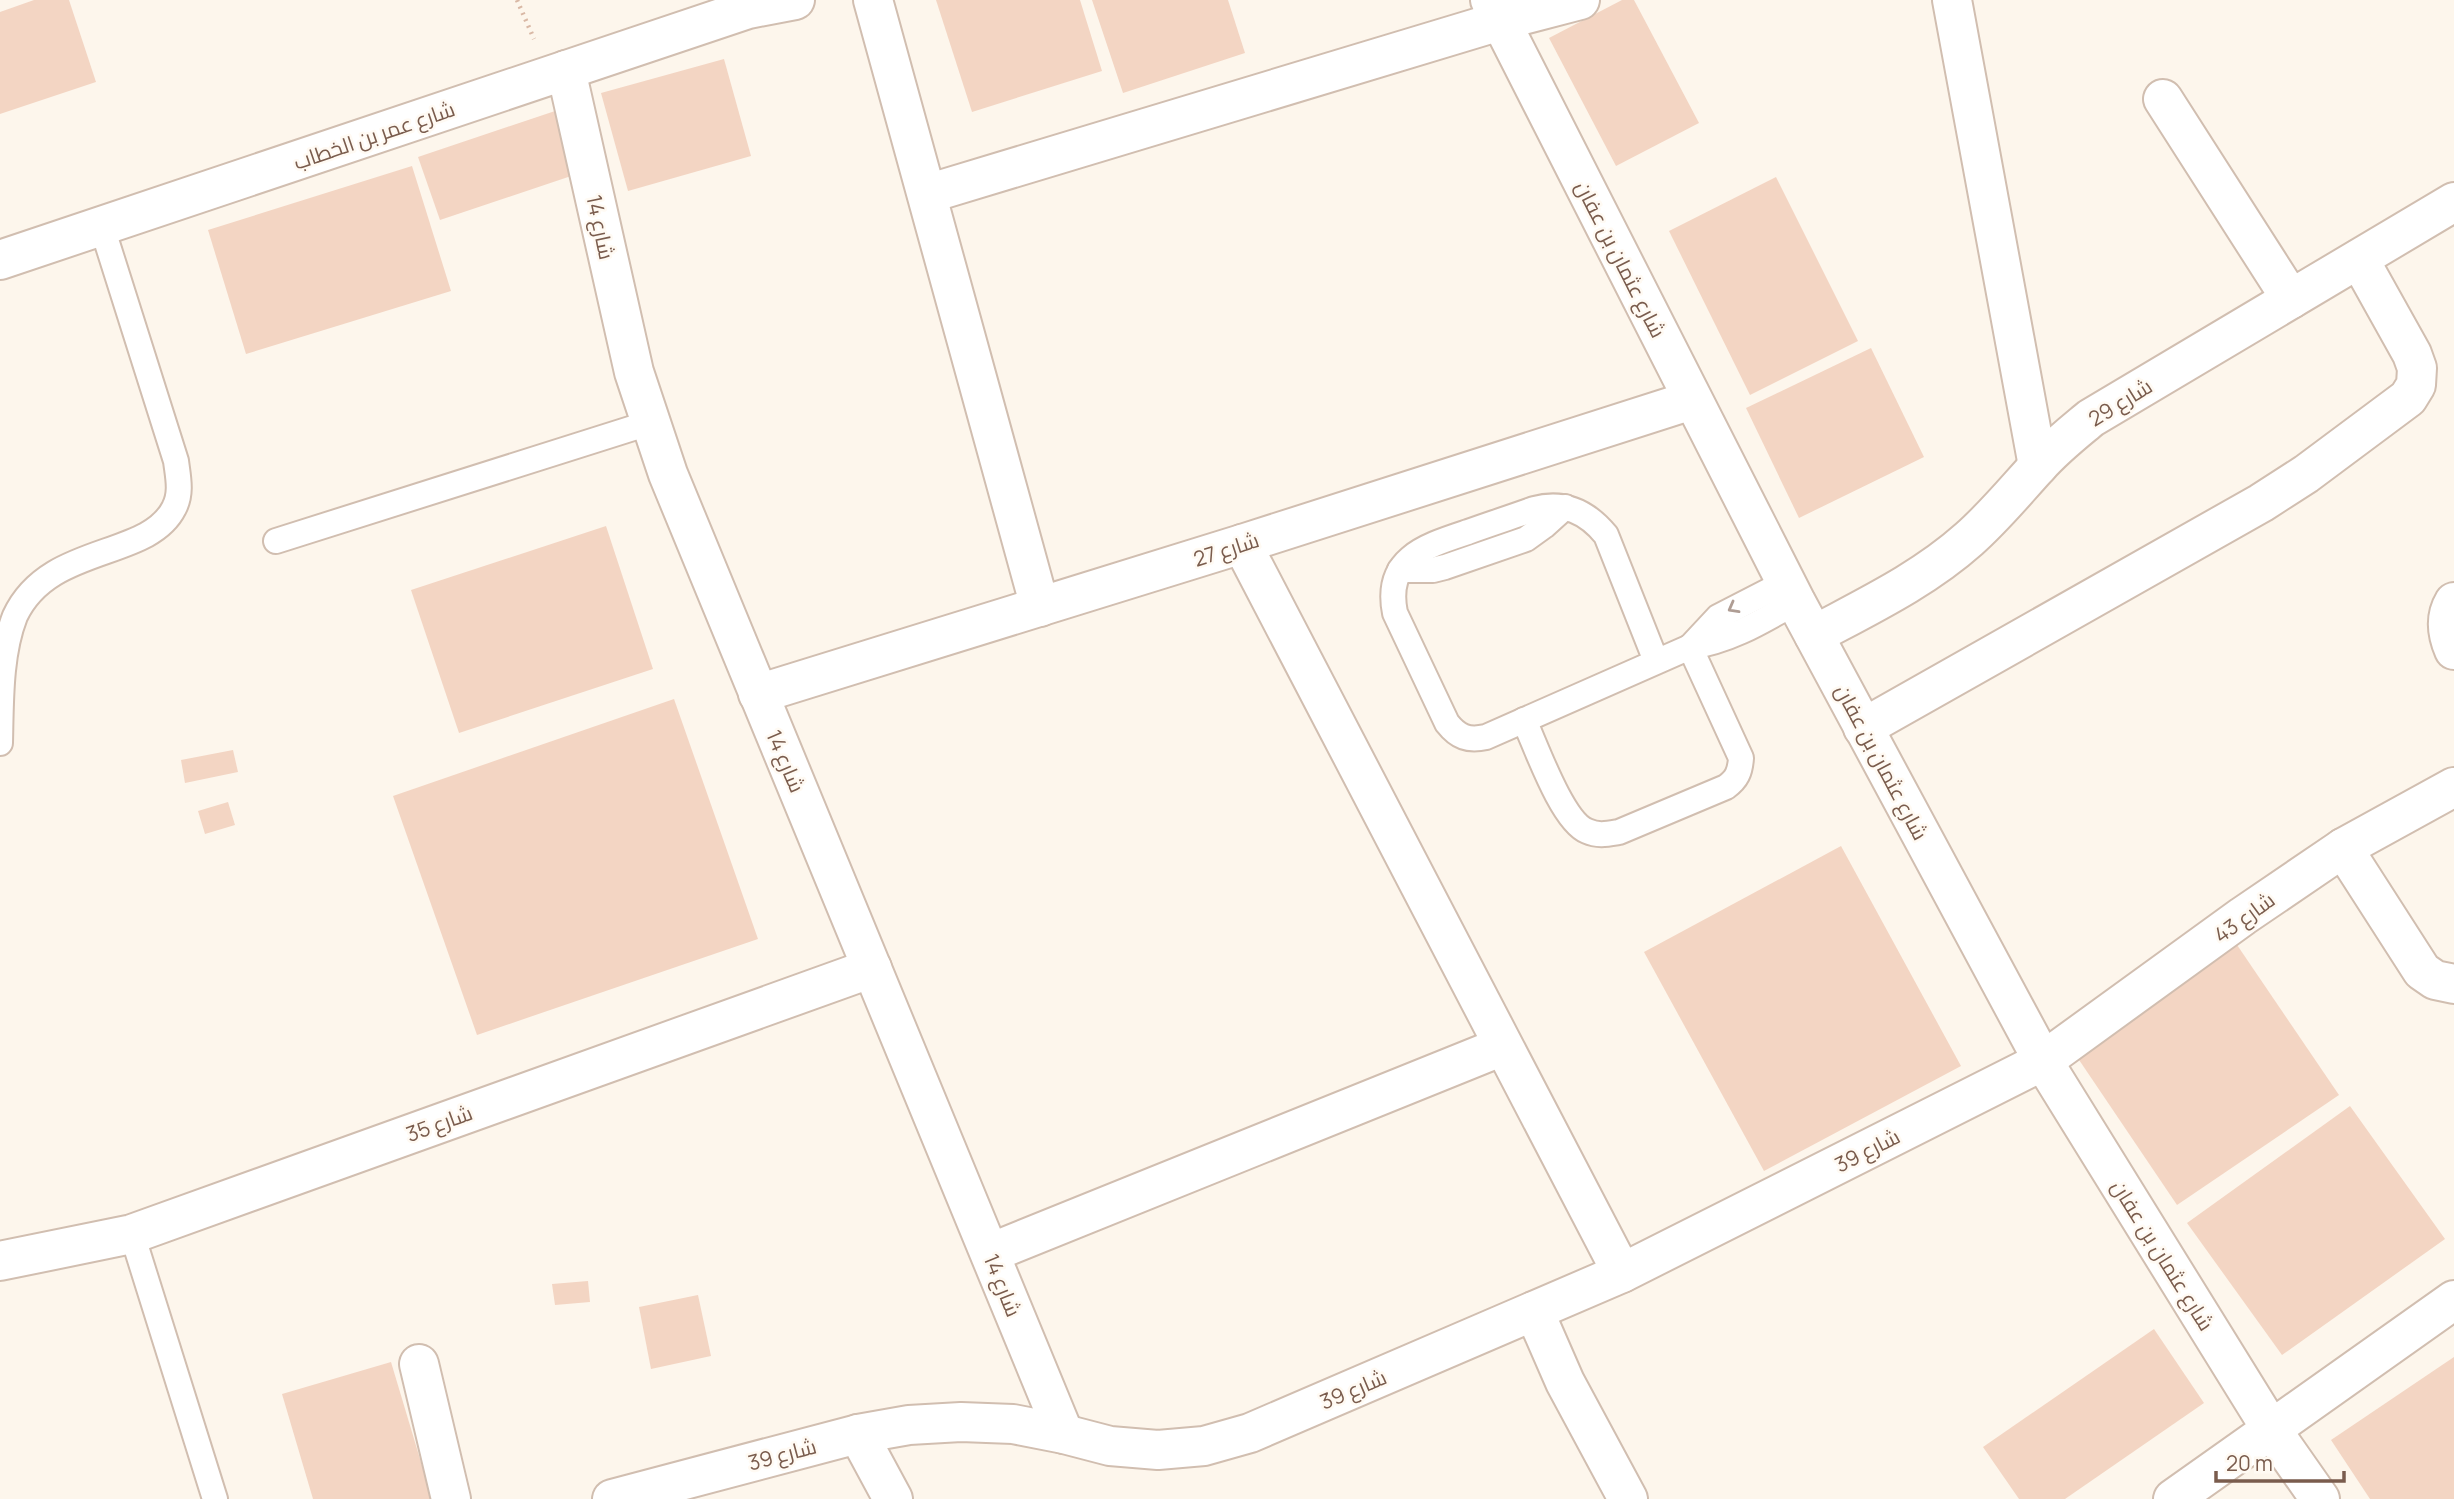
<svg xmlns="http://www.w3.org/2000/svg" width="2454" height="1499" font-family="Manrope,Cairo,sans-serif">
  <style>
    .building { fill: #f3d5c3 }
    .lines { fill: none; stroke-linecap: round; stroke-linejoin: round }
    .service-casing { stroke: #d1beb0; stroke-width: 28 }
    .minor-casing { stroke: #d1beb0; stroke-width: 42 }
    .tertiary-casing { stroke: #d1beb0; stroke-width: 42 }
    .path { stroke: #d9b8a5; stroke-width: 4.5; stroke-dasharray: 2 5; stroke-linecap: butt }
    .service { stroke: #fff; stroke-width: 24 }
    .minor { stroke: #fff; stroke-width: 38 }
    .tertiary { stroke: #fff; stroke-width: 38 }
    .oneway { stroke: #af9d94 }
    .labels { text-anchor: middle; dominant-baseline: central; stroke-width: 5; stroke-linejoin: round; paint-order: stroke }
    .street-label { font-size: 21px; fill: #7a5c4d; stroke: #fffaf3 }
  </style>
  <rect width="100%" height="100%" fill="#fdf6ec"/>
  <!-- building -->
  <g class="building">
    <polygon points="34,0 69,0 96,82 0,114 0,12"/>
    <polygon points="936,0 1080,0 1102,71 972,112"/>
    <polygon points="1092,0 1228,0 1245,53 1123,93"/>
    <polygon points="1622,0 1634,0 1699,123 1616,166 1549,38"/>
    <polygon points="724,59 751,156 628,191 601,93"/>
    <polygon points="564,108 586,171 440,220 418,157"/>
    <polygon points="412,166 451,291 246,354 208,230"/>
    <polygon points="1776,177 1858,341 1750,395 1669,231"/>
    <polygon points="1871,348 1924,457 1799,518 1746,408"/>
    <polygon points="606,526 653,669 459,733 411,590"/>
    <polygon points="674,699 758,939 477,1035 393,796"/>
    <polygon points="233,750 238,772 185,783 181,760"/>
    <polygon points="228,802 235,825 205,834 198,811"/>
    <polygon points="1841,846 1961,1066 1764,1171 1644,952"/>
    <polygon points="2233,939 2339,1095 2177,1205 2071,1048"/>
    <polygon points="2350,1106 2445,1239 2282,1355 2187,1223"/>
    <polygon points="588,1281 590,1302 555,1305 552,1284"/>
    <polygon points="698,1295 711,1356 651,1369 639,1307"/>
    <polygon points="2154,1329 2204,1403 2065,1499 2019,1499 1983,1447"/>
    <polygon points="2454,1357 2454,1499 2370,1499 2331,1440"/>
    <polygon points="391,1362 432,1499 313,1499 282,1394"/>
  </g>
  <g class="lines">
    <defs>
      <g id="service">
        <polyline points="276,541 649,423"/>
        <polyline points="1400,570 1433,570 1445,567 1526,539 1544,526 1565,507"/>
        <polyline points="1690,647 1718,617 1786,582"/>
        <path d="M1656,661L1606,535C1587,512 1564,501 1534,509C1512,517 1490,524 1468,532C1426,546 1384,558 1395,613L1447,723C1458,737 1468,741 1486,737L1690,647C1730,641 1761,622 1796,602"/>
        <path d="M1524,720C1536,746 1562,821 1587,831C1598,836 1607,834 1619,832L1726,787C1737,779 1740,772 1741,758L1690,647"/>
        <path d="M0,743C1,702 0,654 15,616C49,543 148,560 174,508C182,493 178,477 176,461L102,227"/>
        <polyline points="132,1234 215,1499"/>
      </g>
      <g id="minor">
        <polyline points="873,0 1040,607"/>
        <polyline points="1490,0 1796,602 2043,1061 2271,1429 2320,1499"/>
        <polyline points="1952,0 2038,466"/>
        <polyline points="566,70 634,372 668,474 1064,1434"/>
        <polyline points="2163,99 2291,299"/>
        <polyline points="927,194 1500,21 1580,0"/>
        <polyline points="1242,544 1622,1273"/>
        <path d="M2454,602C2445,617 2447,634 2454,650"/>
        <path d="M1814,635C1868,606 1923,580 1969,539C1995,516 2016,490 2039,465C2055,447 2073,433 2091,418L2454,202"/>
        <polyline points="758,694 1242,544 1692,400"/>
        <polyline points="1863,728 2261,503 2306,474 2408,398 2416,385 2417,368 2412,354 2359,259"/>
        <polyline points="2343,848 2422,971 2435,980 2454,984"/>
        <polyline points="990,1253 1503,1046"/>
        <polyline points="0,1261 132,1234 872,968"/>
        <polyline points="1534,1311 1565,1382 1628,1499"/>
        <polyline points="419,1364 451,1499"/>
        <polyline points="858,1434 893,1499"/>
        <polyline points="612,1499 858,1434 909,1425 961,1422 1013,1424 1064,1434 1110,1446 1158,1450 1204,1446 1250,1433 1622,1273 2043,1061 2243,916 2343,848 2454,787"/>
      </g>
      <g id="tertiary">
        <polyline points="0,260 748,9 795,0"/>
        <polyline points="2173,1499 2454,1300"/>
      </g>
    </defs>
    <!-- service casing -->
    <use href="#service" class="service-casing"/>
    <!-- minor casing -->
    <use href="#minor" class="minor-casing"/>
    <!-- tertiary casing -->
    <use href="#tertiary" class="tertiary-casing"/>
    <!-- path -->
    <polyline class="path" points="517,0 534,39"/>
    <!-- service -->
    <use href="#service" class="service"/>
    <!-- minor -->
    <use href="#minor" class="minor"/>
    <!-- tertiary -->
    <use href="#tertiary" class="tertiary"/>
  </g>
  <!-- one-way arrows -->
  <defs><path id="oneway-chevron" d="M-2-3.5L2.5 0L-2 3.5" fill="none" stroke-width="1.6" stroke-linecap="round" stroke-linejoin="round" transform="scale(1.75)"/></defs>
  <use class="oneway" href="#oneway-chevron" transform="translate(1733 608) rotate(151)"/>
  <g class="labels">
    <!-- street labels -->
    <g class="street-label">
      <text transform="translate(374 135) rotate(-19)">شارع عمر بن الخطاب</text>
      <text transform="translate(601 227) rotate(78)">شارع 14</text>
      <text transform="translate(1621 259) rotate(63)">شارع عثمان بن عفان</text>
      <text transform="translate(2120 402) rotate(-32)">شارع 29</text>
      <text transform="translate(1226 549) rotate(-18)">شارع 27</text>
      <text transform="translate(786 761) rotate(67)">شارع 14</text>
      <text transform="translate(1882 762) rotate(62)">شارع عثمان بن عفان</text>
      <text transform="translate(2244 917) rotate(-36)">شارع 43</text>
      <text transform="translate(439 1123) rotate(-20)">شارع 35</text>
      <text transform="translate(1867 1150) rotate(-27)">شارع 39</text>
      <text transform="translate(2163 1255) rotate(58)">شارع عثمان بن عفان</text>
      <text transform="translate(1003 1285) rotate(68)">شارع 14</text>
      <text transform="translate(1353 1389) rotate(-23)">شارع 39</text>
      <text transform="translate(782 1454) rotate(-15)">شارع 39</text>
    </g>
  </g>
  <!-- scale -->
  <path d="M2216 1471v10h128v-10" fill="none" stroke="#7a5c4d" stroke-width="3.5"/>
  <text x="2226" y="1471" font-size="21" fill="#7a5c4d" stroke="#fffaf3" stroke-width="5" paint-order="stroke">20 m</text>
</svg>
